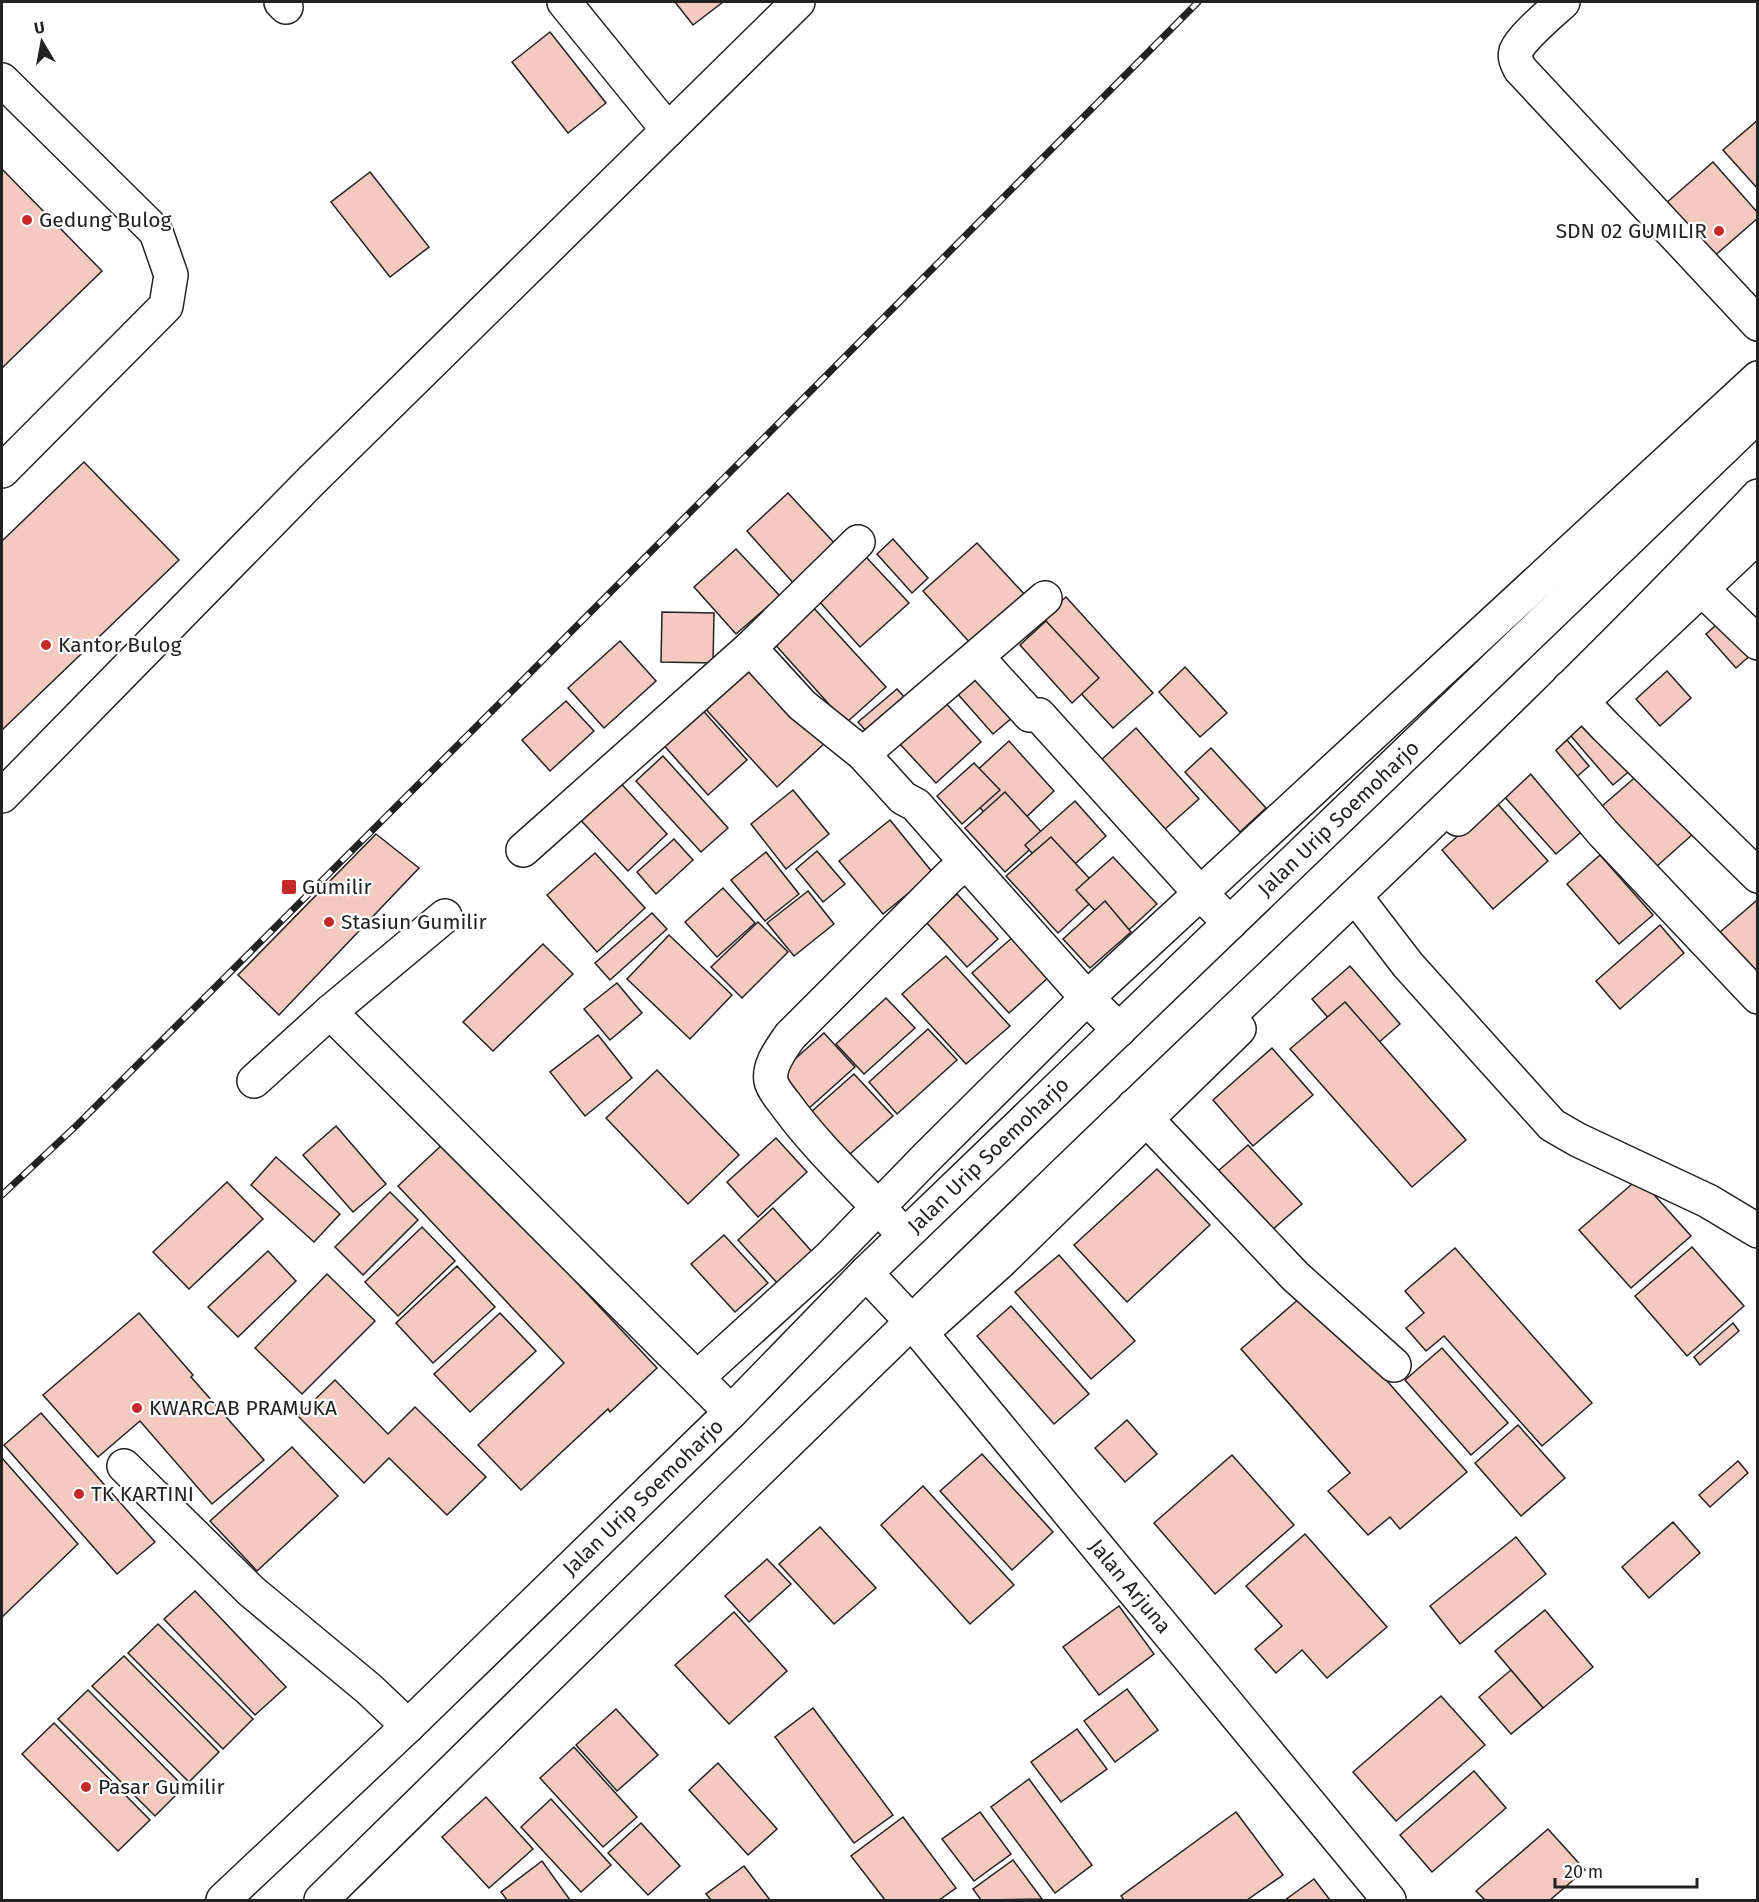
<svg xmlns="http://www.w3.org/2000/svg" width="1759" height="1902" font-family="'Fira Sans',sans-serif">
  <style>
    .building { fill: #f3c9c0; stroke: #222; stroke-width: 1.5 }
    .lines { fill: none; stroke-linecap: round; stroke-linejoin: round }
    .minor-casing { stroke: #222; stroke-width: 36 }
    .highway-casing { stroke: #222; stroke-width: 36 }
    .minor { stroke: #fff; stroke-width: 33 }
    .highway { stroke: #fff; stroke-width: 33 }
    .rail-casing { stroke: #222; stroke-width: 7 }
    .rail { stroke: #fff; stroke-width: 4.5; stroke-dasharray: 14; stroke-linecap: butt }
    .poi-dot { fill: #c62828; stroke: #fff; stroke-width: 2 }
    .labels { text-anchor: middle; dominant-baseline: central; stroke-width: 4.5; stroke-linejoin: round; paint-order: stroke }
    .poi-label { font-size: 21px; fill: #222; stroke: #fff; text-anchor: start }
    .street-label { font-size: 21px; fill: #222; stroke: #fff }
  </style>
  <rect width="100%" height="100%" fill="#fff"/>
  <!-- building -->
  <g class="building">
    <polygon points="675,2 723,2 693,25"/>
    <polygon points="550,32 606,103 568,133 512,62"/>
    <polygon points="1758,120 1758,189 1723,150"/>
    <polygon points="1713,162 1758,213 1758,218 1704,265 1657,211"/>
    <polygon points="2,169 102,271 2,368"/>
    <polygon points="370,172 429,247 390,277 331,202"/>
    <polygon points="84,462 179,560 2,730 2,541"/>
    <polygon points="788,493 838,547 795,585 747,531"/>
    <polygon points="893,539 928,578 912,593 877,554"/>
    <polygon points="977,543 1026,596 972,645 923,591"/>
    <polygon points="736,549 780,596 736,634 694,587"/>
    <polygon points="866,557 909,603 860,647 818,600"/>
    <polygon points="1066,597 1153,693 1113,728 1025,633"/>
    <polygon points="811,605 886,687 846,723 771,640"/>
    <polygon points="662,612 714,613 713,663 661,662"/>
    <polygon points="1723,619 1753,653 1736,668 1706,634"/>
    <polygon points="1046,621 1099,678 1072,703 1020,645"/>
    <polygon points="620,641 656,681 604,728 568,688"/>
    <polygon points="748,659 825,743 777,787 700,703"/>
    <polygon points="1185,667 1227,713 1200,737 1159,692"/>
    <polygon points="981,670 1019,712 993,734 956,692"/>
    <polygon points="1667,671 1691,698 1660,726 1636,699"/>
    <polygon points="897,689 907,700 869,734 858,722"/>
    <polygon points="566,701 594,731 550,771 522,740"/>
    <polygon points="944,701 981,742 936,783 898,742"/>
    <polygon points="699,706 747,760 708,795 660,741"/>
    <polygon points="1584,712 1633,768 1613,785 1565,729"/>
    <polygon points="1136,728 1199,799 1164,830 1100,761"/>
    <polygon points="1567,740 1589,766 1572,781 1549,755"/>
    <polygon points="1009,741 1054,791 1006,836 960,786"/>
    <polygon points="1211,748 1266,808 1240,832 1185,772"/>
    <polygon points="663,756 728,828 701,852 636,781"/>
    <polygon points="974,763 1000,790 962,824 937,796"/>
    <polygon points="1532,767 1586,828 1556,854 1502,794"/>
    <polygon points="1639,774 1693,834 1648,874 1594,813"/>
    <polygon points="616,778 667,834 628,871 575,814"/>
    <polygon points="793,790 829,834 786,869 751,824"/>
    <polygon points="1005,792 1045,836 1005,872 965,828"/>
    <polygon points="1075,801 1106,836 1056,881 1025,845"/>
    <polygon points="1496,802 1548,861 1493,909 1442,850"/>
    <polygon points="890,820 933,873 883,914 839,861"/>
    <polygon points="376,834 419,868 279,1015 238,975"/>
    <polygon points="1051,837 1102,892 1058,933 1006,876"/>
    <polygon points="674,839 693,860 656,894 637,872"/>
    <polygon points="817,851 845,884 823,902 796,869"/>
    <polygon points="766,852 799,894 765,921 731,880"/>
    <polygon points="595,853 645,908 597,952 547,895"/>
    <polygon points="1600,855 1653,915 1619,944 1567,884"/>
    <polygon points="1113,857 1157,904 1120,938 1076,890"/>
    <polygon points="723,888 755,923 717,957 685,922"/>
    <polygon points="808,891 834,924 794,956 767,923"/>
    <polygon points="957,894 998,939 967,967 926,922"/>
    <polygon points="1105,901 1131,932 1090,968 1063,939"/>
    <polygon points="1756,901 1758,903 1758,974 1720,932"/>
    <polygon points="652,913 667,929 610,980 595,963"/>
    <polygon points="758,922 788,952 742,998 711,967"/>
    <polygon points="1660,925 1684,953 1620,1009 1596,981"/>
    <polygon points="669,935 732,995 690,1039 627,979"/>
    <polygon points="1013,937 1049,977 1009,1013 972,973"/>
    <polygon points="543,944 573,974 493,1051 463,1022"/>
    <polygon points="946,956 1010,1026 966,1064 902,994"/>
    <polygon points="1350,966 1400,1024 1362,1057 1312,999"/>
    <polygon points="617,983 642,1013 610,1040 584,1009"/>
    <polygon points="886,998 915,1028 864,1074 836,1044"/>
    <polygon points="1345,1002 1466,1140 1412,1187 1290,1049"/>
    <polygon points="928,1029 957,1060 897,1114 869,1082"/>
    <polygon points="824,1033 855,1067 807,1110 776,1076"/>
    <polygon points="598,1035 632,1078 585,1116 550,1072"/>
    <polygon points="1272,1048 1313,1095 1253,1146 1213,1100"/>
    <polygon points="657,1070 739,1155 688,1204 606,1118"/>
    <polygon points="854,1074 893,1116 842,1161 803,1119"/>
    <polygon points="336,1126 386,1184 353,1212 303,1155"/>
    <polygon points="776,1138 807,1172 758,1217 727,1182"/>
    <polygon points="445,1142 657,1368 610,1412 608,1409 521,1490 478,1445 564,1363 398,1186"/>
    <polygon points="1248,1145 1302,1204 1264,1237 1210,1178"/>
    <polygon points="276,1157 340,1214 314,1242 251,1185"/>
    <polygon points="1157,1169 1210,1225 1127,1302 1074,1245"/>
    <polygon points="1639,1178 1691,1236 1631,1288 1579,1230"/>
    <polygon points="227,1182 263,1219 189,1289 153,1252"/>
    <polygon points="390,1192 418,1220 363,1275 335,1247"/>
    <polygon points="773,1208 814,1254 779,1285 738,1240"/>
    <polygon points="422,1227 455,1261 398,1316 365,1282"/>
    <polygon points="724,1235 768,1283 735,1312 691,1264"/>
    <polygon points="1692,1247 1744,1306 1687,1356 1635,1296"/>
    <polygon points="1455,1248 1592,1403 1542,1446 1444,1336 1426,1351 1406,1328 1424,1313 1405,1291"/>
    <polygon points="268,1251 296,1281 238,1337 208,1307"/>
    <polygon points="1059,1255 1135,1341 1091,1379 1015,1292"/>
    <polygon points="457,1266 495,1307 433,1363 396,1323"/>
    <polygon points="327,1274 375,1321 302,1394 255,1348"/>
    <polygon points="1308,1291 1467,1472 1400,1529 1390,1517 1368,1535 1328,1491 1350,1473 1241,1349"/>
    <polygon points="1011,1306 1089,1394 1054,1424 977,1336"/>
    <polygon points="139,1313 193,1375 191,1377 264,1460 212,1504 140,1421 98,1457 43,1395"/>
    <polygon points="500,1313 536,1351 470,1412 434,1374"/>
    <polygon points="1733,1323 1739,1331 1700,1365 1694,1357"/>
    <polygon points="1442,1348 1508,1423 1471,1455 1405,1380"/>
    <polygon points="335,1380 388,1434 415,1407 486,1477 447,1515 389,1458 364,1483 298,1416"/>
    <polygon points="41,1413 155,1542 117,1574 4,1445"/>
    <polygon points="1127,1420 1157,1454 1125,1482 1095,1448"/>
    <polygon points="1518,1425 1565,1478 1521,1516 1475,1463"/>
    <polygon points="292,1447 338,1496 257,1571 210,1521"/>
    <polygon points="982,1454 1053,1532 1012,1570 940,1491"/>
    <polygon points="1232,1455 1294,1525 1215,1594 1154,1523"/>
    <polygon points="2,1458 78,1544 2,1617"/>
    <polygon points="1738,1461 1748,1473 1710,1507 1699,1495"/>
    <polygon points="923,1486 1014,1585 970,1624 881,1525"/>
    <polygon points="1673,1522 1700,1553 1649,1598 1622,1567"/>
    <polygon points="820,1527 876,1588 834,1624 779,1564"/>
    <polygon points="1305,1534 1387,1627 1327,1678 1302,1650 1276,1673 1255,1649 1282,1626 1246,1586"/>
    <polygon points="1516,1537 1546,1574 1460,1644 1430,1606"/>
    <polygon points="767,1559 791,1584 749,1622 725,1596"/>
    <polygon points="195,1591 286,1687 255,1715 164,1619"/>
    <polygon points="1119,1606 1154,1654 1099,1695 1063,1647"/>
    <polygon points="1545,1610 1593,1667 1543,1708 1495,1651"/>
    <polygon points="734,1612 787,1671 729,1724 675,1665"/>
    <polygon points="158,1624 253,1719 223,1749 128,1653"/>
    <polygon points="124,1656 219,1752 189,1782 92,1686"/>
    <polygon points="1511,1670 1543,1708 1511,1734 1479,1697"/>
    <polygon points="1127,1689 1158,1730 1115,1762 1084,1721"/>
    <polygon points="88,1690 184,1787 155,1816 58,1719"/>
    <polygon points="1441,1696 1485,1745 1396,1821 1353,1772"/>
    <polygon points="813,1708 893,1815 854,1843 775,1737"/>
    <polygon points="616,1709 658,1755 617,1791 576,1745"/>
    <polygon points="54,1723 150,1820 118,1851 22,1754"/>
    <polygon points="1077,1729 1107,1769 1061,1802 1031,1762"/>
    <polygon points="574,1747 637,1817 603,1847 540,1778"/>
    <polygon points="718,1763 777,1829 748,1855 689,1790"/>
    <polygon points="1474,1771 1506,1808 1432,1872 1400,1835"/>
    <polygon points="1029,1779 1092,1865 1055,1893 991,1807"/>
    <polygon points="486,1797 533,1849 489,1888 442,1837"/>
    <polygon points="551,1799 611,1865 581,1892 521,1827"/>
    <polygon points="980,1812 1011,1854 974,1881 942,1839"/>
    <polygon points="1236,1812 1283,1875 1247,1900 1124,1900 1121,1896"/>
    <polygon points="903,1817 956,1888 939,1900 885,1900 851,1856"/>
    <polygon points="641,1823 680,1866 648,1895 608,1853"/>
    <polygon points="1548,1829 1585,1870 1550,1900 1485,1900 1476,1891"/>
    <polygon points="1013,1860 1042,1899 981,1900 973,1889"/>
    <polygon points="542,1861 570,1900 507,1900 501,1892"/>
    <polygon points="744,1866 770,1900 711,1900 706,1894"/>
    <polygon points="1314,1879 1330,1900 1285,1900"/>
  </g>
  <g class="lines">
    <defs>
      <g id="minor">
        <polyline points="281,2 286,7"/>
        <polyline points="564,2 668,130"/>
        <path d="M1563,2C1551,13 1522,37 1516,51C1514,58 1517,63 1520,69L1758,324"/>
        <polyline points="2,80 156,232 171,275 166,306 2,471"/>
        <polyline points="1686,574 1758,643"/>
        <polyline points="750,648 802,705 863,754 903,798 916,805 967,863"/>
        <polyline points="977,657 1030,715 1039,715 1201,894 1230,923"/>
        <polyline points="1569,688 1606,727 1758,876"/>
        <polyline points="1521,736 1603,833 1758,997"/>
        <polyline points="863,754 1045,598"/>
        <polyline points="2,796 310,482 798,2"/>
        <polyline points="1458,819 1758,536"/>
        <polyline points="523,850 750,648 858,542"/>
        <polyline points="1355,896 1408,965 1552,1125 1578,1140 1708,1201 1758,1231"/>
        <polyline points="330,1012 731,1412"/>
        <polyline points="254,1081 330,1012 445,916"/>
        <polyline points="1134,1106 1295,1276 1394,1365"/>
        <path d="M894,1224C857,1184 817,1148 786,1105C781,1098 773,1090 771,1081C768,1065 782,1048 790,1036L951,875L967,863L1087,998L1119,1030"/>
        <path id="s1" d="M866,1273L911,1321L1389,1900"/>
        <polyline points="921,1333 1000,1262 1239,1029"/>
        <polyline points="698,1377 830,1257 927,1157 1087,998 1758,378"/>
        <polyline points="124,1466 251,1591 369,1689 408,1726"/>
      </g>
      <g id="highway">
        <path id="s2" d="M223,1900L408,1726L731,1412L866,1273L1758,415"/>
        <path d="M321,1900C585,1641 849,1381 1116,1124C1331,917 1552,714 1758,496"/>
      </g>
    </defs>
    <!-- minor casing -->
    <use href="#minor" class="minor-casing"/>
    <!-- highway casing -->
    <use href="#highway" class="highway-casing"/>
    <!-- minor -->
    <use href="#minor" class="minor"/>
    <!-- highway -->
    <use href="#highway" class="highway"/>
    <defs>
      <polyline id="rail" points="2,1195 76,1126 523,680 1198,2"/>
    </defs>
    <!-- rail casing -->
    <use href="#rail" class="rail-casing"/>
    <!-- rail -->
    <use href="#rail" class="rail"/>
  </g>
  <!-- markers -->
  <g class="poi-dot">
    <circle cx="27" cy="220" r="6"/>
    <circle cx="1719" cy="231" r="6"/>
    <circle cx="46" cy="645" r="6"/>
    <rect x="281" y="879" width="16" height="16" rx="3"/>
    <circle cx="329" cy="922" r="6"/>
    <circle cx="137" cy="1408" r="6"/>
    <circle cx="79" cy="1494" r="6"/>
    <circle cx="86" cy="1787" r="6"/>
  </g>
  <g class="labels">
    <!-- poi labels -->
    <g class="poi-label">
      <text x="39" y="220">Gedung Bulog</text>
      <text x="1707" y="231" text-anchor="end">SDN 02 GUMILIR</text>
      <text x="58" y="645">Kantor Bulog</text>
      <text x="302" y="887">Gumilir</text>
      <text x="341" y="922">Stasiun Gumilir</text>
      <text x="149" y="1408">KWARCAB PRAMUKA</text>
      <text x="91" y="1494">TK KARTINI</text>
      <text x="98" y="1787">Pasar Gumilir</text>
    </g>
    <!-- street labels -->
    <g class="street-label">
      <text stroke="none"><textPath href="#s2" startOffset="1554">Jalan Urip Soemoharjo</textPath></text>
      <text stroke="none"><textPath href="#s2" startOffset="1068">Jalan Urip Soemoharjo</textPath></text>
      <text stroke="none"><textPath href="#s2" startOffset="582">Jalan Urip Soemoharjo</textPath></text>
      <text stroke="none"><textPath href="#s1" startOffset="410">Jalan Arjuna</textPath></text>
    </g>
  </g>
  <!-- border -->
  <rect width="1759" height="1902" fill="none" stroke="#222222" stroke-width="6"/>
  <!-- north arrow -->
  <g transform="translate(42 42) rotate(350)" stroke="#ffffff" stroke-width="4.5" paint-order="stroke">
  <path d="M0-4.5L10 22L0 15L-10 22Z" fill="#222222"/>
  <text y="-9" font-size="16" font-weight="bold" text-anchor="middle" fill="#222222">U</text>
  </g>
  <!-- scale -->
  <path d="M1555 1878v9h142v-9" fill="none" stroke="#222222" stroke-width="3"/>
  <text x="1564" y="1878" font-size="18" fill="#222222" stroke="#ffffff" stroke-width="4.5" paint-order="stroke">20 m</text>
</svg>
